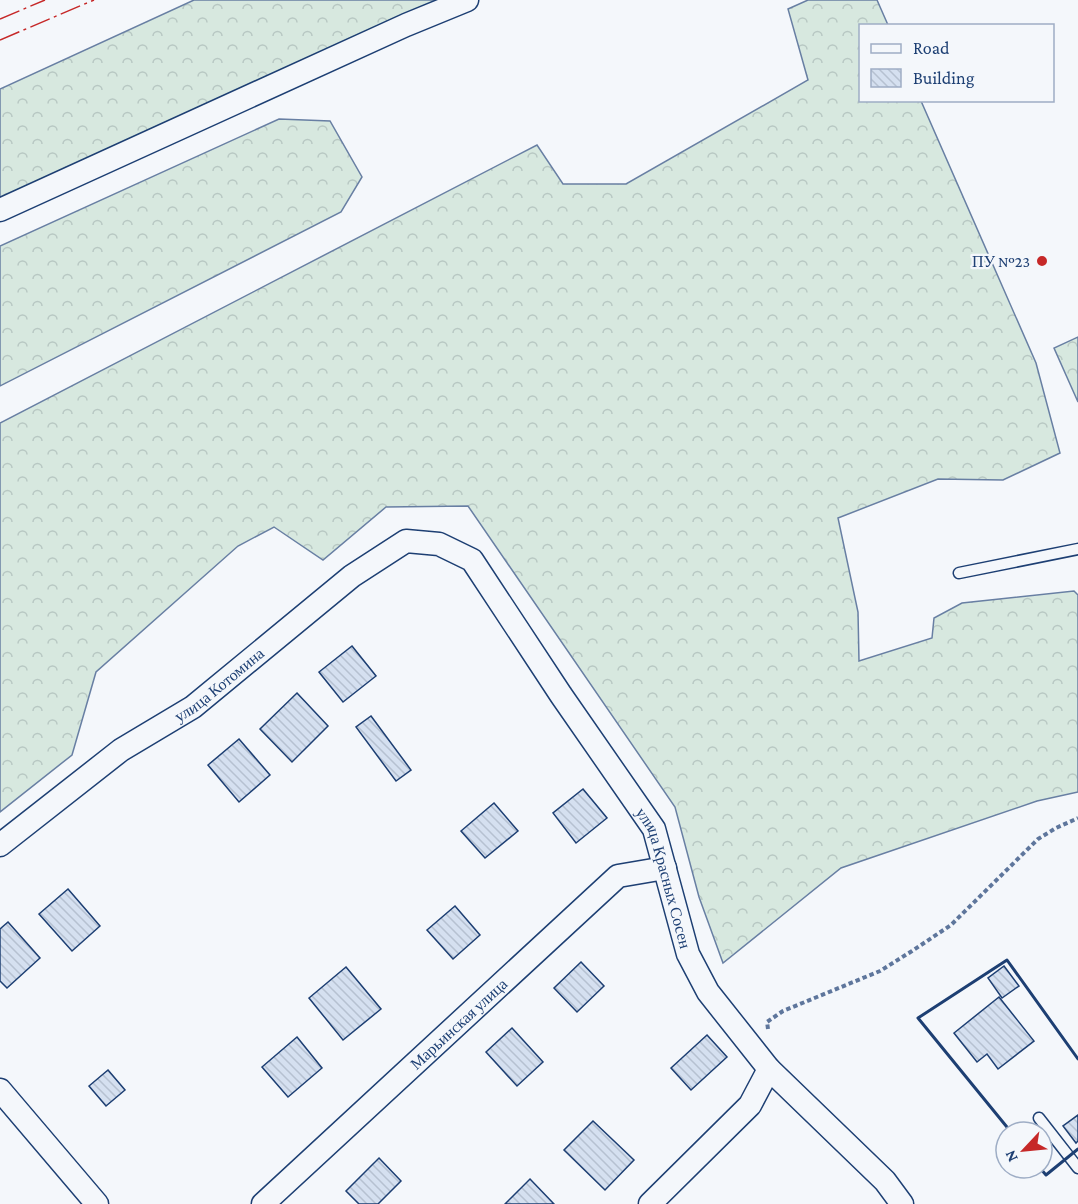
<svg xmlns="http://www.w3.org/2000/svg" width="1078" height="1204" font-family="'Crimson Pro',serif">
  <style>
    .forest { fill: url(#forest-crowns); stroke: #687fa3; stroke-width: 1.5 }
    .building { fill: url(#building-back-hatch); stroke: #1d3f73; stroke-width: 1.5 }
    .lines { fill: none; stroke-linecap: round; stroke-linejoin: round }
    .service-casing { stroke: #1d3f73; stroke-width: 13 }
    .minor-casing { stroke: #1d3f73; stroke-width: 25 }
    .path { stroke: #5e769c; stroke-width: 4; stroke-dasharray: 4.5 3; stroke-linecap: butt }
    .service { stroke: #f4f7fb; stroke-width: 10 }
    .minor { stroke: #f4f7fb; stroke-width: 22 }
    .wall { stroke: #1d3f73; stroke-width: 3 }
    .power { stroke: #c62828; stroke-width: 1.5; stroke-dasharray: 21 4.5 3 4.5; stroke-linecap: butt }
    .poi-dot { fill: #c62828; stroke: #f4f7fb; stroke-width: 2 }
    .labels { text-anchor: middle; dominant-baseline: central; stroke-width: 4.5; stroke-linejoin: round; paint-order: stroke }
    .poi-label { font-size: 16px; fill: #1d3f73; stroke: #f4f7fb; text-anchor: end }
    .street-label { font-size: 16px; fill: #1d3f73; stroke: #f4f7fb }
  </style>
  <defs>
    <pattern id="forest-crowns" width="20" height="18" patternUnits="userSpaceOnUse" patternTransform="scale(1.5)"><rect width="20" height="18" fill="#d7e8df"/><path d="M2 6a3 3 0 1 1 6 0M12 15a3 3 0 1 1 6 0" fill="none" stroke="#b8c8c3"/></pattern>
    <pattern id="building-back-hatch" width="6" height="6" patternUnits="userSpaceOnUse" patternTransform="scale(1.5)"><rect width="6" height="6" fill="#d5e0f0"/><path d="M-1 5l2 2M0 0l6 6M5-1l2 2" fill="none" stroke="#b6c1d1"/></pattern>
  </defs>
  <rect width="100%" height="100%" fill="#f4f7fb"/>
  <!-- forest -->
  <g class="forest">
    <polygon points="194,0 445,0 0,201 0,89"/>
    <polygon points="808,0 877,0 888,25 860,26 860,100 921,101 1036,363 1060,453 1003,480 938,479 838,518 858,612 859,661 932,638 934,618 962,603 1074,591 1078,595 1078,792 1037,801 841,868 723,963 699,897 675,807 468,506 386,507 323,560 274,527 238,546 96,672 72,755 0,812 0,423 537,145 563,184 626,184 808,80 788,9"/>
    <polygon points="279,119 330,121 362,177 341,212 0,386 0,246"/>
    <polygon points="1078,337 1078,402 1054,348"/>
  </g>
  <!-- building -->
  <g class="building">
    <polygon points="352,646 376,676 343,702 319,672"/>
    <polygon points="297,693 328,726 292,762 260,729"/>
    <polygon points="371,716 411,770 396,781 356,727"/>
    <polygon points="239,739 270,775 239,802 208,765"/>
    <polygon points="583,789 607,818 576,843 553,813"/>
    <polygon points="494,803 518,831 485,858 461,831"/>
    <polygon points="68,889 100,926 72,951 39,914"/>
    <polygon points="455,906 480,935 453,959 427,930"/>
    <polygon points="8,922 40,958 7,988 0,981 0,929"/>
    <polygon points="581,962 604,986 577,1012 554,988"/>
    <polygon points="1004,966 1019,986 1002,998 988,978"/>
    <polygon points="346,967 381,1009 343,1040 309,998"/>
    <polygon points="999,997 1034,1041 998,1069 987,1054 977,1062 954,1033"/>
    <polygon points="512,1028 543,1062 517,1086 486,1052"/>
    <polygon points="707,1035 727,1057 691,1090 671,1068"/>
    <polygon points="297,1037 322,1068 288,1097 262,1067"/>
    <polygon points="108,1070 125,1090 106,1106 89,1086"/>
    <polygon points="1078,1115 1078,1141 1076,1143 1063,1126"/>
    <polygon points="593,1121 634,1160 605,1190 564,1150"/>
    <polygon points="379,1158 401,1181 378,1204 359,1204 346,1191"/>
    <polygon points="530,1179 554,1204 505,1204"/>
  </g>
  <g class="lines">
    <defs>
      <g id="service">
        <polyline points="959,573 1078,549"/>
        <polyline points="1039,1118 1078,1168"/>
      </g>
      <g id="minor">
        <polyline points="0,210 406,25 467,0"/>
        <path id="s1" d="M0,845L121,750L193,707L352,576L406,541L439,544L472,560L561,695L654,829L688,954L708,992L769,1069L885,1181L902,1204"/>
        <polyline points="0,1090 97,1204"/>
        <path id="s2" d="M263,1204L618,876L665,868"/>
        <polyline points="650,1204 750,1105 769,1069"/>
      </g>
    </defs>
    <!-- service casing -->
    <use href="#service" class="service-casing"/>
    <!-- minor casing -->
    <use href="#minor" class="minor-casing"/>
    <!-- path -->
    <polyline class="path" points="768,1029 767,1022 783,1011 880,971 912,951 951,925 1038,839 1056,828 1078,818"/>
    <!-- service -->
    <use href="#service" class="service"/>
    <!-- minor -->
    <use href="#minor" class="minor"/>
    <!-- wall -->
    <g class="wall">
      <polyline points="1011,1132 918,1018 1007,960 1078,1059"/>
      <polyline points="1040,1168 1046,1175 1078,1149"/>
    </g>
    <!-- power -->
    <g class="power">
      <polyline points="0,19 45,0"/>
      <polyline points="0,40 94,0"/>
    </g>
  </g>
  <!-- markers -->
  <circle class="poi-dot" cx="1042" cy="261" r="6"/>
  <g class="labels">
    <!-- poi labels -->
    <g class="poi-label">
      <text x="1030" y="261">ПУ №23</text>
    </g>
    <!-- street labels -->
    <g class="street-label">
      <text stroke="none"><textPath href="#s1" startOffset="272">улица Котомина</textPath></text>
      <text stroke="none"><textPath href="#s1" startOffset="952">улица Красных Сосен</textPath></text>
      <text stroke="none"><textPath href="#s2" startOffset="266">Марьинская улица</textPath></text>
    </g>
  </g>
  <!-- legend -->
  <rect x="859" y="24" width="195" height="78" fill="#f4f7fb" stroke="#9eadc5" stroke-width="1.5"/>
  <rect x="871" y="44" width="30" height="9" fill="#f4f7fb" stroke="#9eadc5" stroke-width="1.5"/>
  <text x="913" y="54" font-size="18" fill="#1d3f73">Road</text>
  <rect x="871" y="69" width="30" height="18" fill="url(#building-back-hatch)" stroke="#9eadc5" stroke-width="1.5"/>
  <text x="913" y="84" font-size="18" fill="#1d3f73">Building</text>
  <!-- north arrow -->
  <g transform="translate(1024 1150) rotate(244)"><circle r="28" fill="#f4f7fb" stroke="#9eadc5" stroke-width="1.5"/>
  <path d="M0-4.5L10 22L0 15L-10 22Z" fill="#c62828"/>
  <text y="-9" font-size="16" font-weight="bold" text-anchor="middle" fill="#1d3f73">N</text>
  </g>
</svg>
